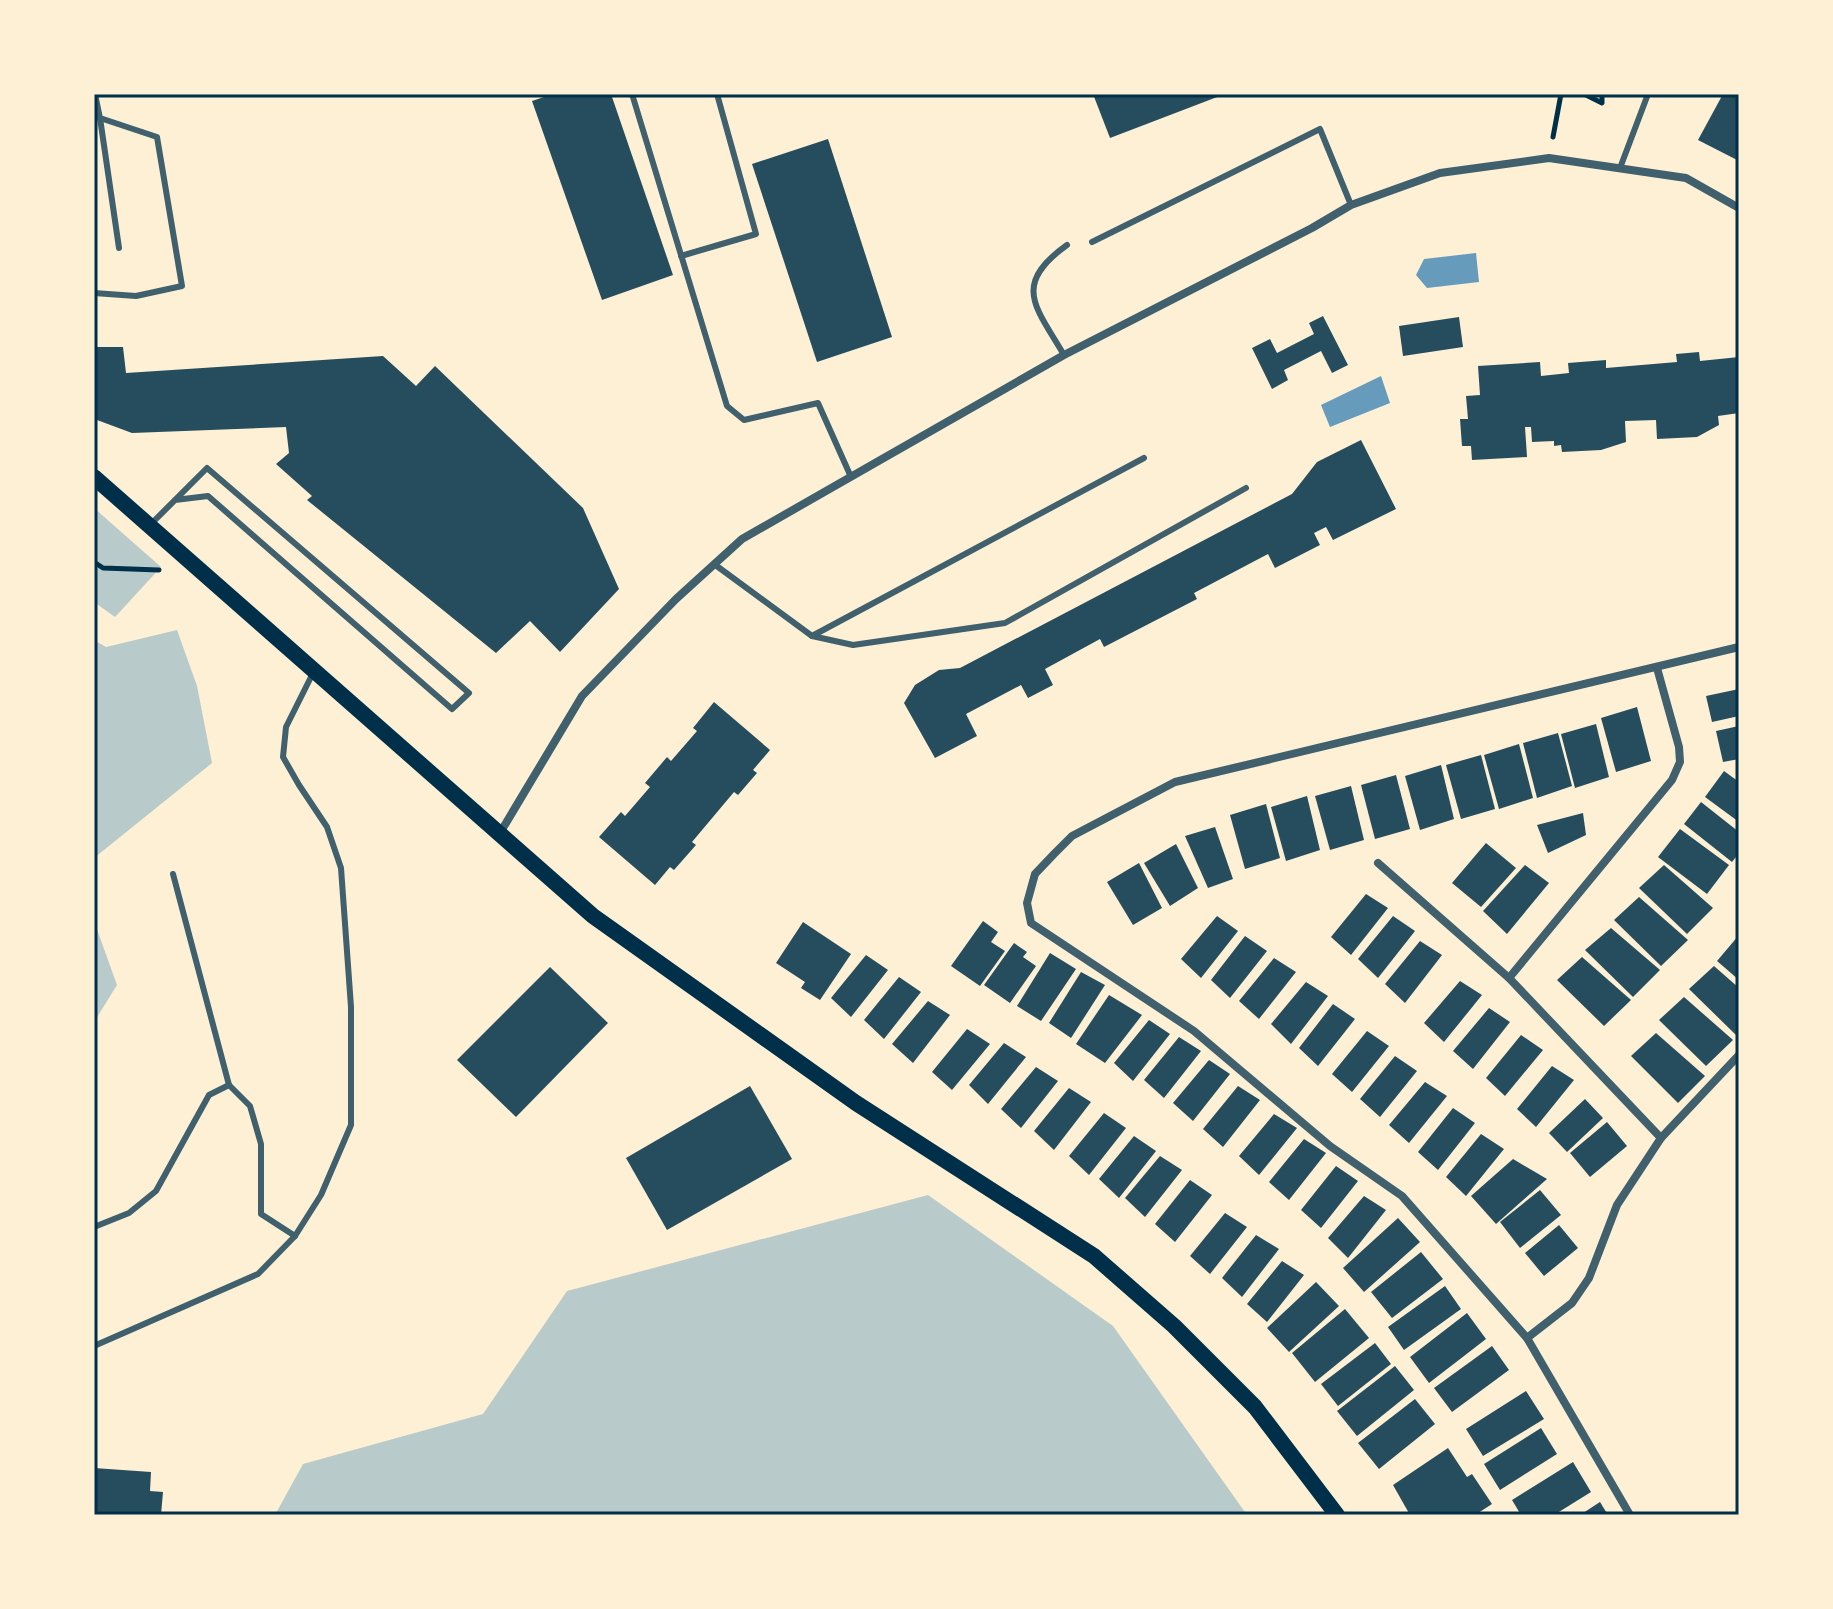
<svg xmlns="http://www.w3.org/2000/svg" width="1833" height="1609" font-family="'Space Grotesk',sans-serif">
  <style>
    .green { fill: #b9caca }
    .water { fill: #669bbc }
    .building { fill: #264d5e }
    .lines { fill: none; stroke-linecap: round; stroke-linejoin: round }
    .path { stroke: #003049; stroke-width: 5 }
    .service { stroke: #3f606c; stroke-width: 6 }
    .minor { stroke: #3f606c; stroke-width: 8 }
    .secondary { stroke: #003049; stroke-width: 16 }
    .neatline { fill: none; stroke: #003049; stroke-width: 3 }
  </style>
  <rect width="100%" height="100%" fill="#fdf0d5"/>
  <!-- green -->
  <g class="green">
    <polygon points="94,508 161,567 115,617 94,602"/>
    <polygon points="177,630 197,686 212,763 94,858 94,640 106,647"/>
    <polygon points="94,921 117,985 94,1022"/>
    <polygon points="928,1195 1113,1326 1247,1515 275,1515 303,1464 483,1414 567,1291"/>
  </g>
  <!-- water -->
  <g class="water">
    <polygon points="1476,253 1479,282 1427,288 1416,275 1424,259"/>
    <polygon points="1381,376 1390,403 1330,427 1321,405"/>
  </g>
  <!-- building -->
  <g class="building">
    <polygon points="553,94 611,94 673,275 602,300 532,101"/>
    <polygon points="1093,94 1225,94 1110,138"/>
    <polygon points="1723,94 1739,94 1739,161 1698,140"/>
    <polygon points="828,139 892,337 817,362 752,164"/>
    <polygon points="1323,316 1348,365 1332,373 1321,351 1284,370 1288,380 1272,389 1252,348 1270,339 1277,353 1314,334 1309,323"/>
    <polygon points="1459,317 1463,347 1403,356 1399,326"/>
    <polygon points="94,347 123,347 126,373 383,356 416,386 435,366 583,508 619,589 560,652 530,621 496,653 307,500 312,496 276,464 289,453 286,427 132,433 97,420 94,417"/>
    <polygon points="1699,352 1700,361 1739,357 1739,413 1718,416 1719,425 1697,437 1657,439 1656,420 1625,421 1626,442 1601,450 1562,452 1561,445 1554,446 1554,441 1532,442 1531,427 1525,427 1527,457 1472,460 1471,446 1462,446 1460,419 1468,419 1466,396 1480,395 1478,366 1540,362 1541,376 1569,373 1568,363 1606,360 1606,368 1677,362 1676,354"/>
    <polygon points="1361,440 1396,509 1333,540 1326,527 1314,533 1320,545 1275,568 1268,554 1194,593 1197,599 1104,647 1100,639 1045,669 1053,685 1028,698 1021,685 966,714 977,736 935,758 904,703 915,685 939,670 960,668 1292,494 1317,462"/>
    <polygon points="1739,689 1739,716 1712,722 1706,696"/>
    <polygon points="714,702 770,750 753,770 757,773 738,795 734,792 692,842 696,845 674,870 670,867 655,885 599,837 621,812 625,816 650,787 645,783 667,757 671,761 697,731 693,728"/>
    <polygon points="1637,707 1651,761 1616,772 1601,718"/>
    <polygon points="1596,724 1609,777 1575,788 1561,734"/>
    <polygon points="1739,726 1739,759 1723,762 1716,731"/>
    <polygon points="1558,733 1572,786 1537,798 1523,743"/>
    <polygon points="1519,744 1533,798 1499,809 1484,755"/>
    <polygon points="1481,755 1495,809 1461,819 1446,765"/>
    <polygon points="1441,765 1454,819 1420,830 1405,776"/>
    <polygon points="1724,771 1739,782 1739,822 1705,797"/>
    <polygon points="1396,775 1410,829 1375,839 1361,785"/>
    <polygon points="1351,786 1364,840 1330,850 1315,796"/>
    <polygon points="1307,796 1320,850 1286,861 1271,807"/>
    <polygon points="1701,802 1739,832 1739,853 1732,862 1684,824"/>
    <polygon points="1266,804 1280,858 1245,869 1230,815"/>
    <polygon points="1583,813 1586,835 1548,853 1537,825"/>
    <polygon points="1215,827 1233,879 1208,888 1185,836"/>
    <polygon points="1680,829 1729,865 1707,894 1658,857"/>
    <polygon points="1486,843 1516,868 1481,907 1452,883"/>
    <polygon points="1176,844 1198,888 1170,906 1144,863"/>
    <polygon points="1139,863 1162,908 1133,925 1107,882"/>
    <polygon points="1525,865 1549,883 1507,934 1483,911"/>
    <polygon points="1664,865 1713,908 1687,934 1639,888"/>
    <polygon points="1366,894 1388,908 1351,955 1331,937"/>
    <polygon points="1639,897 1688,940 1661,966 1614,920"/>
    <polygon points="1217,916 1238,931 1201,978 1181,959"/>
    <polygon points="1393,916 1415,931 1378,978 1358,959"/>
    <polygon points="983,921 998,932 991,942 1005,951 980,986 951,966"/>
    <polygon points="803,922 851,954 820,1000 801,988 805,982 776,963"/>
    <polygon points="1611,928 1660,970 1633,997 1585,950"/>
    <polygon points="1739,935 1739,980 1717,961"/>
    <polygon points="1245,936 1267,951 1230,998 1211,980"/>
    <polygon points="1420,941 1442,955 1405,1003 1385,984"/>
    <polygon points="1014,943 1027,952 1023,957 1036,966 1010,1003 984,985"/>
    <polygon points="1050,953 1076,969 1041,1021 1017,1006"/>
    <polygon points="866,955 888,970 851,1017 831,998"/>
    <polygon points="1582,957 1631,1000 1604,1026 1557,980"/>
    <polygon points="1274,958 1296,972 1259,1019 1239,1001"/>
    <polygon points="1714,966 1739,988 1739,1033 1736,1035 1689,989"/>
    <polygon points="550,967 608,1023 516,1117 457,1060"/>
    <polygon points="1081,972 1105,985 1071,1038 1049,1023"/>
    <polygon points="899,977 921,992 884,1039 864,1020"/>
    <polygon points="1460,981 1482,995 1444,1042 1424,1023"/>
    <polygon points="1306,982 1328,996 1291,1044 1271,1024"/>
    <polygon points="1109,995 1142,1015 1105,1063 1076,1044"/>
    <polygon points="1684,997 1733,1040 1706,1066 1659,1020"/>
    <polygon points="928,1001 950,1015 913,1063 892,1044"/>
    <polygon points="1333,1004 1355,1019 1318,1066 1299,1048"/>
    <polygon points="1489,1008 1510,1022 1473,1069 1453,1051"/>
    <polygon points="1149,1020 1170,1034 1133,1081 1114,1063"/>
    <polygon points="967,1029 990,1044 952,1090 932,1072"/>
    <polygon points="1367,1031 1389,1046 1352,1092 1332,1074"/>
    <polygon points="1656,1033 1705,1076 1678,1103 1631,1056"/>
    <polygon points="1521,1035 1543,1050 1505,1096 1486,1078"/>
    <polygon points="1179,1037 1201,1051 1164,1098 1144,1080"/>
    <polygon points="1004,1043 1026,1057 988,1104 969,1085"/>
    <polygon points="1395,1056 1417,1071 1380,1117 1360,1099"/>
    <polygon points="1209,1060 1230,1074 1193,1121 1173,1103"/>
    <polygon points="1552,1066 1574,1080 1536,1127 1517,1109"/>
    <polygon points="1036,1067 1058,1081 1021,1128 1001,1109"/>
    <polygon points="1425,1082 1447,1096 1409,1143 1389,1125"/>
    <polygon points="750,1086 792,1159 667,1230 626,1158"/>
    <polygon points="1238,1086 1260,1100 1223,1147 1203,1129"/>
    <polygon points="1069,1088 1091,1102 1054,1150 1034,1131"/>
    <polygon points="1585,1099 1603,1118 1567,1152 1549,1133"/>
    <polygon points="1453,1108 1475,1123 1438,1170 1418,1152"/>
    <polygon points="1104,1113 1126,1128 1089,1175 1069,1156"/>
    <polygon points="1274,1114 1297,1128 1259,1175 1239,1156"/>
    <polygon points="1607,1122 1627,1146 1590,1177 1570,1153"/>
    <polygon points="1481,1134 1504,1149 1466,1196 1446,1177"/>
    <polygon points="1134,1136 1156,1151 1119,1198 1099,1179"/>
    <polygon points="1304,1139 1326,1153 1289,1200 1269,1182"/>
    <polygon points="1160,1156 1182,1170 1145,1217 1125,1198"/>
    <polygon points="1513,1159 1547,1179 1496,1224 1471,1196"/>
    <polygon points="1336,1166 1358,1181 1321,1228 1301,1210"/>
    <polygon points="1190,1180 1212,1195 1175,1242 1155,1224"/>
    <polygon points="1540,1190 1561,1215 1520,1248 1500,1222"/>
    <polygon points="1364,1196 1386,1210 1348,1258 1328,1238"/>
    <polygon points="1225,1213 1247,1227 1210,1274 1190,1256"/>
    <polygon points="1398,1218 1420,1242 1364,1292 1343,1268"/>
    <polygon points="1559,1225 1578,1248 1544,1276 1525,1253"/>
    <polygon points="1256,1235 1279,1249 1242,1297 1222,1278"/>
    <polygon points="1421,1252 1443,1279 1392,1318 1371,1292"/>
    <polygon points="1282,1261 1304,1275 1267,1322 1247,1304"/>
    <polygon points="1316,1282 1339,1306 1289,1352 1267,1328"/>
    <polygon points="1445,1286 1461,1309 1404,1350 1388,1327"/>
    <polygon points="1345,1309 1369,1338 1315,1382 1292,1353"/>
    <polygon points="1467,1313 1486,1339 1429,1383 1410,1357"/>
    <polygon points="1375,1343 1391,1364 1338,1406 1321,1384"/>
    <polygon points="1492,1346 1509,1370 1452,1412 1434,1388"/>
    <polygon points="1395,1366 1414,1390 1357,1436 1337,1411"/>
    <polygon points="1526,1391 1544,1419 1483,1456 1466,1429"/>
    <polygon points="1415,1399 1435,1424 1379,1469 1358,1443"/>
    <polygon points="1541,1428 1557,1454 1500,1490 1484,1464"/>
    <polygon points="1448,1448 1467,1477 1472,1474 1492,1504 1475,1515 1410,1515 1393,1485"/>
    <polygon points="1573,1462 1591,1492 1554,1515 1521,1515 1512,1500"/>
    <polygon points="94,1468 151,1472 150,1491 163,1492 161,1515 94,1515"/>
    <polygon points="1600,1502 1608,1515 1580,1515"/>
  </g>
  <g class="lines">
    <!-- path -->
    <g class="path">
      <polyline points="1584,94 1602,103 1602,94"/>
      <polyline points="1553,137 1561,94"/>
      <polyline points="94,562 103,568 159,570"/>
    </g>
    <!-- service -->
    <g class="service">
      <polyline points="632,94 727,406 744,420 818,403 851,477"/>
      <polyline points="100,118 119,248"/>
      <polyline points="1620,168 1648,94"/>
      <polyline points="1092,242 1320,129 1351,205"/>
      <polyline points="681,256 756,234 717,94"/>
      <polyline points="94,293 136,296 182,286 157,137 100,118 95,94"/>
      <path d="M1064,355C1036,307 1011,285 1067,245"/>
      <polyline points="152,523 207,468 469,693 452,709 208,496 175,500"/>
      <polyline points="714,564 812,636 1144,458"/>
      <polyline points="812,636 853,645 1005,623 1246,488"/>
      <polyline points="173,874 229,1085 250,1106 261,1144 261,1214 295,1236"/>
      <polyline points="94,1227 129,1213 156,1191 209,1095 229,1085"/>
      <polyline points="94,1346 258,1274 295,1236 321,1195 351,1125 351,1007 341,868 327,827 299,785 283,757 286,727 314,671"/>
    </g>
    <!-- minor -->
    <g class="minor">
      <polyline points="500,833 582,696 676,599 742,539 1064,355 1312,228 1351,205 1440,173 1549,158 1686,178 1739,208"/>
      <polyline points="1378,863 1509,978 1661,1138"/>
      <polyline points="1509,978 1672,780 1680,762 1679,747 1657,668"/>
      <polyline points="1527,1338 1572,1303 1589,1278 1617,1205 1661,1138 1739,1055"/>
      <polyline points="1630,1515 1527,1338 1402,1196 1330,1146 1194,1031 1031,923 1027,903 1035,874 1054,854 1072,836 1175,782 1739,647"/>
    </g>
    <!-- secondary -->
    <polyline class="secondary" points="94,477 593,916 856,1103 1094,1256 1174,1326 1255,1407 1337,1515"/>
  </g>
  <!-- border -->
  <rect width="1833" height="1609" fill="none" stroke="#fdf0d5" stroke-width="192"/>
  <rect x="96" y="96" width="1641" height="1417" class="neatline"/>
</svg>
